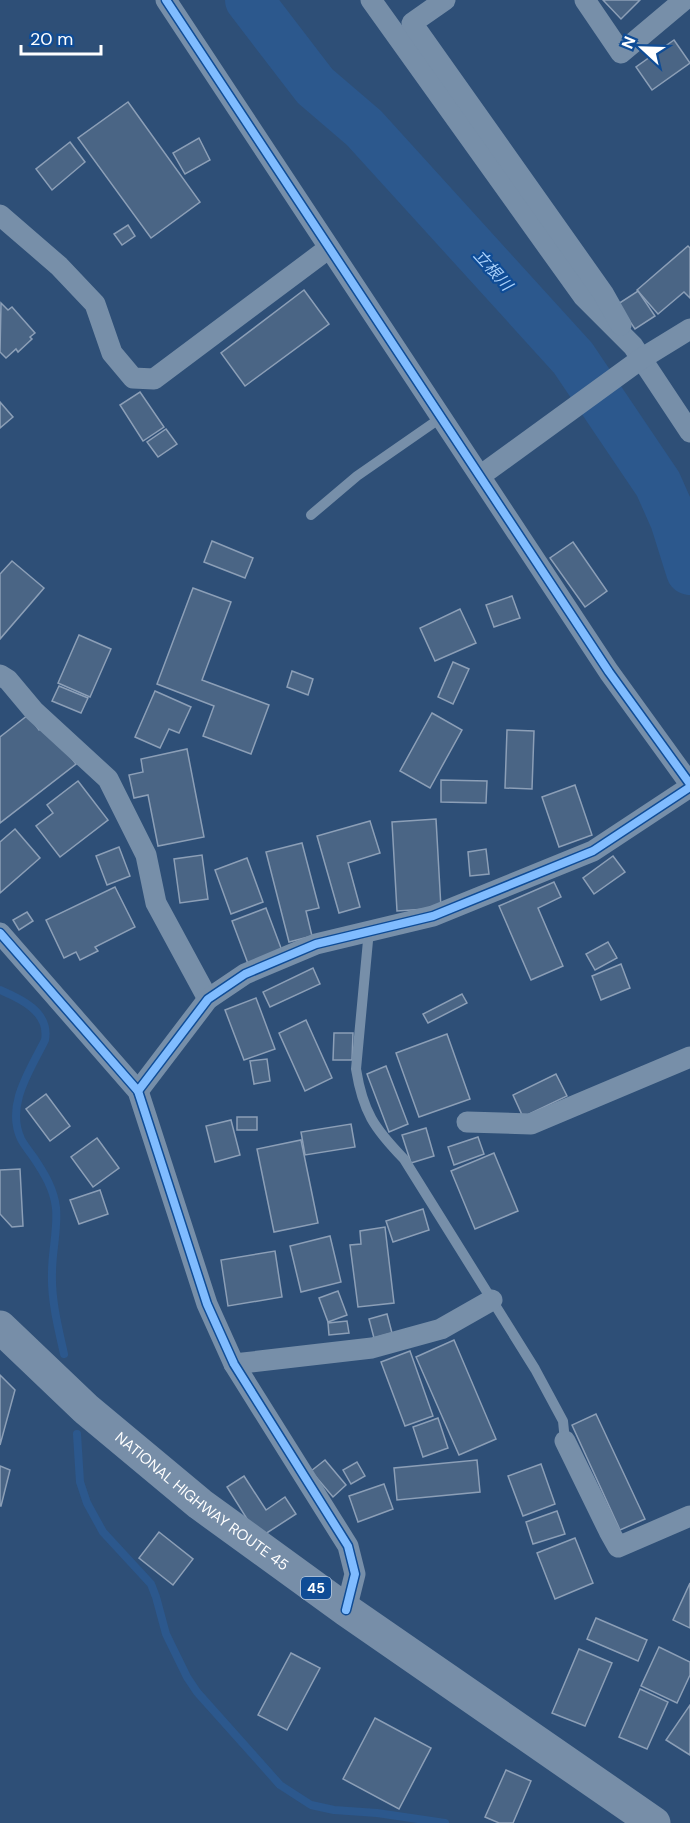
<svg xmlns="http://www.w3.org/2000/svg" width="690" height="1823" font-family="'DM Sans','Noto Sans JP',sans-serif">
  <style>
    .lines { fill: none; stroke-linecap: round; stroke-linejoin: round }
    .stream { stroke: #2c588d; stroke-width: 8 }
    .river { stroke: #2c588d; stroke-width: 48 }
    .building { fill: #4a6585; stroke: #8c9fb7; stroke-width: 1.5 }
    .service { stroke: #778fa9; stroke-width: 10 }
    .minor { stroke: #778fa9; stroke-width: 21 }
    .trunk { stroke: #778ea8; stroke-width: 33 }
    .cycleway-casing { stroke: #0f4c96; stroke-width: 11 }
    .cycleway { stroke: #80bcff; stroke-width: 8 }
    .labels { text-anchor: middle; dominant-baseline: central; stroke-width: 4.5; stroke-linejoin: round; paint-order: stroke }
    .shield { fill: #0f4c96; stroke: #b7c9e0; stroke-width: 1.5 }
    .shield-label { font-size: 14px; font-weight: bold; fill: #fff }
    .street-label { font-size: 15px; fill: #fff; stroke: #0f4c96 }
    .water-label { font-size: 16px; font-style: italic; fill: #aad1fb; stroke: #0f4c96 }
  </style>
  <rect width="100%" height="100%" fill="#2e4f77"/>
  <g class="lines">
    <!-- stream -->
    <g class="stream">
      <path d="M0,990C21,999 50,1012 45,1040C31,1069 5,1105 21,1139C24,1145 30,1152 34,1158C44,1173 54,1189 56,1208C58,1229 52,1251 52,1272C51,1300 58,1327 64,1354"/>
      <polyline points="77,1434 80,1482 87,1503 103,1532 151,1584 156,1597 166,1634 187,1677 197,1692 280,1785 311,1805 334,1810 377,1813 445,1823"/>
    </g>
    <!-- river -->
    <polyline class="river" points="249,0 315,86 364,128 573,358 658,484 674,520 690,571"/>
  </g>
  <!-- building -->
  <g class="building">
    <polygon points="603,0 640,0 621,19"/>
    <polygon points="674,40 690,63 652,90 636,67"/>
    <polygon points="128,102 200,202 151,238 78,138"/>
    <polygon points="199,138 210,160 185,174 173,153"/>
    <polygon points="70,142 85,162 52,190 36,169"/>
    <polygon points="128,225 135,236 122,245 114,234"/>
    <polygon points="688,246 690,248 690,298 684,292 658,314 637,290"/>
    <polygon points="304,290 329,324 245,386 221,353"/>
    <polygon points="638,291 655,316 635,329 618,304"/>
    <polygon points="1,303 8,310 12,307 35,333 30,337 32,339 18,352 16,349 6,358 0,352"/>
    <polygon points="140,392 164,427 143,441 120,405"/>
    <polygon points="0,402 13,417 0,428"/>
    <polygon points="166,429 177,444 158,457 147,442"/>
    <polygon points="212,541 253,558 245,578 204,562"/>
    <polygon points="573,542 607,591 585,607 550,558"/>
    <polygon points="12,561 44,588 0,639 0,574"/>
    <polygon points="193,588 231,602 202,680 269,705 251,754 203,736 214,706 157,684"/>
    <polygon points="512,596 520,618 494,627 486,605"/>
    <polygon points="460,609 476,643 435,661 420,628"/>
    <polygon points="79,635 111,649 90,697 58,683"/>
    <polygon points="453,662 469,669 453,704 438,697"/>
    <polygon points="292,671 313,679 308,695 287,687"/>
    <polygon points="59,686 88,698 81,713 52,701"/>
    <polygon points="155,691 191,707 179,733 169,729 160,748 135,737"/>
    <polygon points="432,713 462,730 430,788 400,771"/>
    <polygon points="28,715 39,730 46,725 76,764 0,823 0,737"/>
    <polygon points="507,730 534,731 532,789 505,788"/>
    <polygon points="187,749 204,837 158,846 148,795 134,798 129,775 143,772 141,759"/>
    <polygon points="441,780 487,781 486,803 441,802"/>
    <polygon points="78,781 108,820 60,857 36,826 53,813 47,805"/>
    <polygon points="575,785 592,835 559,847 542,797"/>
    <polygon points="436,819 441,908 397,911 392,822"/>
    <polygon points="370,821 380,853 348,863 360,907 339,913 317,836"/>
    <polygon points="15,829 40,858 0,893 0,842"/>
    <polygon points="302,843 319,908 306,911 312,936 289,942 266,852"/>
    <polygon points="119,847 130,876 107,885 96,856"/>
    <polygon points="486,849 489,874 470,876 468,852"/>
    <polygon points="202,855 208,899 180,903 174,859"/>
    <polygon points="613,856 625,872 594,894 583,878"/>
    <polygon points="247,858 263,902 231,914 215,870"/>
    <polygon points="554,882 561,897 538,908 563,966 531,980 499,906"/>
    <polygon points="115,887 135,927 95,947 98,951 80,960 76,952 64,958 46,920"/>
    <polygon points="266,908 284,956 250,969 232,921"/>
    <polygon points="27,912 33,921 19,930 13,920"/>
    <polygon points="608,942 617,958 595,970 586,954"/>
    <polygon points="621,964 630,988 601,1000 592,976"/>
    <polygon points="313,968 320,984 270,1007 263,992"/>
    <polygon points="462,994 467,1003 428,1023 423,1014"/>
    <polygon points="256,998 275,1049 244,1060 225,1010"/>
    <polygon points="306,1020 332,1078 305,1091 279,1033"/>
    <polygon points="334,1033 353,1033 352,1060 333,1060"/>
    <polygon points="447,1034 470,1099 419,1117 396,1053"/>
    <polygon points="267,1059 270,1081 254,1084 250,1061"/>
    <polygon points="386,1066 408,1124 389,1132 367,1074"/>
    <polygon points="556,1074 567,1096 523,1117 513,1095"/>
    <polygon points="46,1094 70,1126 50,1141 26,1109"/>
    <rect x="237" y="1117" width="20" height="13"/>
    <polygon points="231,1120 240,1155 215,1162 206,1126"/>
    <polygon points="351,1124 355,1147 305,1155 301,1132"/>
    <polygon points="426,1128 434,1156 411,1163 402,1135"/>
    <polygon points="478,1137 484,1154 454,1165 448,1147"/>
    <polygon points="97,1138 119,1168 93,1187 71,1157"/>
    <polygon points="301,1140 318,1223 274,1232 257,1149"/>
    <polygon points="494,1153 518,1211 475,1229 451,1171"/>
    <polygon points="20,1169 23,1226 12,1227 0,1214 0,1170"/>
    <polygon points="100,1190 108,1214 79,1224 70,1200"/>
    <polygon points="423,1209 429,1230 393,1242 386,1221"/>
    <polygon points="385,1227 394,1303 358,1307 350,1245 361,1244 360,1231"/>
    <polygon points="330,1236 341,1282 301,1292 290,1246"/>
    <polygon points="275,1251 282,1297 228,1306 221,1260"/>
    <polygon points="338,1291 347,1315 328,1322 319,1298"/>
    <polygon points="387,1314 392,1333 374,1338 369,1319"/>
    <polygon points="347,1321 349,1333 329,1335 328,1323"/>
    <polygon points="454,1340 496,1439 459,1455 416,1357"/>
    <polygon points="410,1351 433,1416 405,1426 381,1362"/>
    <polygon points="0,1375 15,1390 0,1445"/>
    <polygon points="596,1414 645,1519 620,1530 572,1425"/>
    <polygon points="438,1418 448,1448 423,1457 413,1427"/>
    <polygon points="325,1460 346,1485 333,1497 311,1471"/>
    <polygon points="477,1460 480,1492 397,1500 394,1468"/>
    <polygon points="357,1462 365,1476 351,1484 343,1470"/>
    <polygon points="541,1464 555,1504 523,1516 508,1476"/>
    <polygon points="0,1466 10,1470 1,1506 0,1506"/>
    <polygon points="244,1476 266,1510 285,1497 296,1514 259,1538 227,1487"/>
    <polygon points="384,1484 393,1509 358,1522 349,1496"/>
    <polygon points="557,1511 565,1534 533,1544 526,1522"/>
    <polygon points="159,1532 193,1559 173,1585 139,1558"/>
    <polygon points="575,1538 593,1583 555,1599 537,1553"/>
    <polygon points="690,1583 690,1628 673,1620"/>
    <polygon points="596,1618 647,1640 638,1661 587,1639"/>
    <polygon points="659,1647 690,1662 690,1675 677,1703 641,1686"/>
    <polygon points="579,1649 612,1663 585,1726 552,1713"/>
    <polygon points="291,1653 320,1668 287,1730 258,1715"/>
    <polygon points="640,1689 668,1702 647,1749 619,1737"/>
    <polygon points="690,1705 690,1755 666,1740"/>
    <polygon points="375,1718 431,1748 399,1809 343,1779"/>
    <polygon points="506,1770 531,1781 513,1823 499,1823 485,1817"/>
  </g>
  <g class="lines">
    <!-- service -->
    <g class="service">
      <polyline points="311,515 357,476 442,417"/>
      <path d="M369,930L356,1069C363,1112 374,1128 404,1159L535,1369L563,1421L565,1441"/>
    </g>
    <!-- minor -->
    <g class="minor">
      <polyline points="166,0 609,672 690,784"/>
      <polyline points="371,0 583,296 633,346 690,432"/>
      <polyline points="445,0 412,23 603,293 621,325"/>
      <polyline points="585,0 621,53 684,0"/>
      <polyline points="0,215 59,266 95,304 112,353 133,378 154,379 329,248"/>
      <polyline points="480,476 641,359 690,329"/>
      <polyline points="0,675 8,680 34,711 108,779 146,855 156,903 208,999"/>
      <polyline points="0,933 138,1091 207,1304 234,1364 348,1546 355,1574 346,1610"/>
      <polyline points="138,1091 208,999 245,974 316,944 433,916 593,851 690,787"/>
      <polyline points="467,1122 531,1124 690,1057"/>
      <polyline points="234,1364 372,1348 441,1329 492,1300"/>
      <polyline points="565,1441 609,1531 618,1547 690,1516"/>
    </g>
    <!-- trunk -->
    <path class="trunk" id="s1" d="M0,1327L86,1409L200,1504L346,1610L654,1823"/>
    <defs>
      <g id="cycleway">
        <polyline points="166,0 609,672 690,784"/>
        <polyline points="0,933 138,1091 207,1304 234,1364 348,1546 355,1574 346,1610"/>
        <polyline points="138,1091 208,999 245,974 316,944 433,916 593,851 690,787"/>
      </g>
    </defs>
    <!-- cycleway casing -->
    <use href="#cycleway" class="cycleway-casing"/>
    <!-- cycleway -->
    <use href="#cycleway" class="cycleway"/>
  </g>
  <g class="labels">
    <!-- shield labels -->
    <rect class="shield" x="301" y="1577" width="30" height="22" rx="4.5"/>
    <g class="shield-label">
      <text x="316" y="1588">45</text>
    </g>
    <!-- street labels -->
    <g class="street-label">
      <text stroke="none"><textPath href="#s1" startOffset="267">NATIONAL HIGHWAY ROUTE 45</textPath></text>
    </g>
    <!-- water labels -->
    <g class="water-label">
      <text transform="translate(493 270) rotate(48)">立根川</text>
    </g>
  </g>
  <!-- north arrow -->
  <g transform="translate(642 48) rotate(292)" stroke="#0f4c96" stroke-width="4.5" paint-order="stroke">
  <path d="M0-4.5L10 22L0 15L-10 22Z" fill="#ffffff"/>
  <text y="-9" font-size="16" font-weight="bold" text-anchor="middle" fill="#ffffff">N</text>
  </g>
  <!-- scale -->
  <path d="M21 45v9h80v-9" fill="none" stroke="#ffffff" stroke-width="3"/>
  <text x="30" y="45" font-size="18" fill="#ffffff" stroke="#0f4c96" stroke-width="4.5" paint-order="stroke">20 m</text>
</svg>
